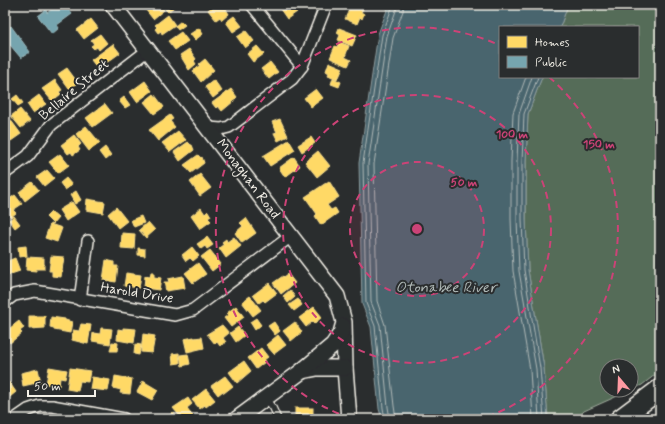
<svg xmlns="http://www.w3.org/2000/svg" width="665" height="424" font-family="Mynerve,sans-serif">
  <style>
    .green { fill: #546c58; stroke: #a4aea0; fill-rule: evenodd }
    .water { fill: #4a656e; stroke: #8e9d9f }
    .homes { fill: #ffd966; stroke: #fce08d }
    .public { fill: #76a5af; stroke: #9cbcc0 }
    .lines { fill: none; stroke-linecap: round; stroke-linejoin: round }
    .shore { stroke: #b0b9b7; stroke-width: 1 }
    .lane-casing { stroke: #f4f1e8; stroke-width: 8 }
    .street-casing { stroke: #f4f1e8; stroke-width: 14 }
    .secondary-casing { stroke: #f4f1e8; stroke-width: 18 }
    .highway-casing { stroke: #f4f1e8; stroke-width: 22 }
    .lane { stroke: #2a2d2e; stroke-width: 5.5 }
    .street { stroke: #2a2d2e; stroke-width: 11 }
    .secondary { stroke: #2a2d2e; stroke-width: 15 }
    .highway { stroke: #2a2d2e; stroke-width: 19 }
    .ring { fill: none; stroke: #cc4377; stroke-width: 2; stroke-dasharray: 7 5 }
    .labels { text-anchor: middle; dominant-baseline: central; stroke-width: 4; stroke-linejoin: round; paint-order: stroke }
    .street-label { font-size: 14px; fill: #f4f1e8; stroke: #2a2d2e }
    .water-label { font-size: 15px; font-style: italic; fill: #b0b9b7; stroke: #2a2d2e }
    .centre { fill: #cc4377; stroke: #2a2d2e; stroke-width: 2 }
    .ring-label { font-size: 12px; text-anchor: middle; font-weight: bold; fill: #cc4377; stroke: #2a2d2e; stroke-width: 4; stroke-linejoin: round; paint-order: stroke }
  </style>
  <rect width="100%" height="100%" fill="#2a2d2e"/>
  <filter id="ink" filterUnits="userSpaceOnUse"><feTurbulence type="fractalNoise" baseFrequency=".025" numOctaves="2"/><feDisplacementMap in="SourceGraphic" scale="8" xChannelSelector="R" yChannelSelector="G"/><feConvolveMatrix kernelMatrix="1 2 1 2 8 2 1 2 1" color-interpolation-filters="sRGB"/></filter>
  <g filter="url(#ink)">
    <!-- green -->
    <path class="green" d="M568,5H660V371L642,385L584,411L576,419H548L544,368L528,270L526,219V162L528,114L542,77H638V27H560ZM607,366H631V390H607Z"/>
    <!-- water -->
    <polygon class="water" points="389,5 568,5 560,27 500,27 500,77 542,77 528,114 526,162 526,219 528,270 544,368 548,419 382,419 379,409 371,327 362,304 359,163 378,34"/>
    <!-- homes -->
    <g class="homes">
      <polygon points="150,5 156,5 159,9 161,7 164,10 153,19 145,9"/>
      <polygon points="168,5 173,5 174,7 168,12 164,8"/>
      <polygon points="215,5 225,5 228,8 226,9 229,14 222,20 220,17 216,20 208,10"/>
      <polygon points="285,5 291,5 297,12 287,19 280,9"/>
      <polygon points="351,5 363,9 361,12 364,14 362,19 360,17 357,24 345,19"/>
      <polygon points="168,15 175,25 162,34 161,31 158,33 155,29 157,27 155,25"/>
      <polygon points="234,16 242,26 233,32 226,22"/>
      <polygon points="91,19 98,28 84,39 77,30"/>
      <polygon points="181,21 185,25 178,30 175,26"/>
      <polygon points="199,28 203,34 195,40 190,34"/>
      <polygon points="339,28 357,35 352,46 338,40 340,35 337,33"/>
      <polygon points="246,31 254,41 245,48 237,37"/>
      <polygon points="181,32 188,41 175,50 168,41"/>
      <polygon points="100,34 107,43 99,50 97,47 94,49 91,46 94,44 91,40"/>
      <polygon points="339,42 349,46 345,57 351,60 348,66 330,58 335,46 337,47"/>
      <polygon points="113,44 120,53 98,69 91,60"/>
      <polygon points="257,46 264,54 253,62 247,54"/>
      <polygon points="189,49 196,59 194,61 196,64 189,70 180,55"/>
      <polygon points="205,59 214,70 201,82 193,71 200,65 199,64"/>
      <polygon points="270,62 278,72 269,79 261,69"/>
      <polygon points="329,62 343,68 339,77 338,76 337,79 328,75 329,73 326,71"/>
      <polygon points="67,68 78,83 69,89 58,74"/>
      <polygon points="333,78 341,82 339,87 331,84"/>
      <polygon points="55,80 62,90 59,92 61,94 52,101 42,89"/>
      <polygon points="214,80 222,91 213,98 205,87"/>
      <polygon points="145,81 152,91 137,102 130,92"/>
      <polygon points="231,89 237,97 234,100 234,101 222,111 218,106 216,108 212,103"/>
      <polygon points="316,89 323,98 311,107 304,98"/>
      <polygon points="154,94 164,107 154,114 144,102"/>
      <polygon points="17,95 23,103 18,106 12,99"/>
      <polygon points="39,95 46,104 33,113 27,104"/>
      <polygon points="124,97 130,105 125,108 119,101"/>
      <polygon points="105,104 112,113 93,127 86,118"/>
      <polygon points="20,109 30,121 21,128 11,116"/>
      <polygon points="170,115 173,119 170,121 175,127 158,141 149,130"/>
      <polygon points="10,119 21,134 11,141 5,133 5,123"/>
      <polygon points="280,119 288,136 278,141 274,133 277,132 272,122"/>
      <polygon points="86,126 100,143 89,151 76,134"/>
      <polygon points="178,131 186,140 170,152 162,143"/>
      <polygon points="74,135 81,144 78,147 80,150 73,155 71,152 68,154 61,145"/>
      <polygon points="311,137 315,143 302,152 298,145"/>
      <polygon points="289,140 295,150 270,166 263,156"/>
      <polygon points="188,142 191,145 192,145 194,150 180,161 174,152"/>
      <polygon points="105,147 111,155 105,160 99,152"/>
      <polygon points="318,151 330,166 317,177 305,162"/>
      <polygon points="60,154 69,165 58,173 49,162"/>
      <polygon points="198,155 201,158 202,157 204,163 191,173 184,165"/>
      <polygon points="294,157 300,166 285,177 279,168"/>
      <polygon points="47,170 54,178 44,186 37,177"/>
      <polygon points="200,174 211,188 200,196 190,182"/>
      <polygon points="66,178 72,185 65,190 60,183"/>
      <polygon points="329,181 339,197 327,205 331,210 335,208 338,213 321,225 315,216 317,214 305,197"/>
      <polygon points="32,182 39,190 25,201 19,192"/>
      <polygon points="76,191 81,200 75,204 70,195"/>
      <polygon points="15,195 22,204 13,210 16,213 11,217 5,211 5,202"/>
      <polygon points="87,199 105,202 103,213 86,210"/>
      <polygon points="72,202 79,212 66,221 59,210"/>
      <polygon points="116,207 127,221 118,228 108,214"/>
      <polygon points="201,208 205,214 208,211 211,216 208,218 211,221 200,229 191,216"/>
      <polygon points="51,212 58,218 53,224 46,217"/>
      <polygon points="14,216 20,224 15,228 9,220"/>
      <polygon points="141,216 144,223 134,227 131,220"/>
      <polygon points="246,218 256,233 242,243 235,233 243,226 240,223"/>
      <polygon points="148,222 155,230 146,238 139,230"/>
      <polygon points="50,224 62,228 57,242 45,238"/>
      <polygon points="122,233 135,234 134,249 121,248"/>
      <polygon points="207,237 213,245 207,249 205,246 201,249 197,244"/>
      <polygon points="234,237 241,246 226,258 219,248 224,244 222,242 226,239 227,242"/>
      <polygon points="26,246 27,256 19,257 18,247"/>
      <polygon points="192,247 199,256 193,261 190,258 186,261 182,255"/>
      <polygon points="138,248 145,249 145,256 138,255"/>
      <polygon points="210,250 221,264 212,271 201,257"/>
      <polygon points="51,256 64,257 61,277 52,276 52,271 49,271"/>
      <polygon points="27,257 44,258 44,269 36,269 36,271 26,270"/>
      <polygon points="15,258 20,271 8,275 7,272 5,273 5,262"/>
      <polygon points="106,260 114,262 114,266 118,266 116,282 103,280"/>
      <polygon points="198,263 206,274 193,283 185,273"/>
      <polygon points="151,272 154,272 154,277 161,278 159,290 144,288 145,276 150,277"/>
      <polygon points="126,273 141,275 139,288 124,286"/>
      <polygon points="288,274 295,283 281,294 273,283 283,276 284,277"/>
      <polygon points="183,276 185,288 166,291 164,282 169,282 168,279"/>
      <polygon points="269,283 277,293 265,302 263,300 259,303 253,295"/>
      <polygon points="290,290 295,297 288,303 283,296"/>
      <polygon points="250,296 261,310 253,316 242,302"/>
      <polygon points="298,299 302,305 294,311 289,305"/>
      <polygon points="236,306 244,317 231,327 224,318 228,315 227,313"/>
      <polygon points="314,307 322,317 314,324 312,322 306,327 299,318"/>
      <polygon points="29,316 45,316 45,328 29,329"/>
      <polygon points="51,317 65,319 65,320 72,322 70,333 54,330 54,328 50,327"/>
      <polygon points="256,318 261,325 255,330 250,322"/>
      <polygon points="19,321 24,328 20,331 22,333 10,343 5,336 5,332"/>
      <polygon points="274,322 280,331 275,335 268,326"/>
      <polygon points="295,322 302,332 291,341 283,331"/>
      <polygon points="81,324 91,325 88,344 72,340 73,330 79,331"/>
      <polygon points="222,325 229,333 223,338 226,342 220,346 217,342 215,344 207,334"/>
      <polygon points="238,327 245,335 236,342 230,333"/>
      <polygon points="101,328 112,329 110,344 92,341 93,333 100,334"/>
      <polygon points="123,328 136,329 134,343 117,340 118,329 123,330"/>
      <polygon points="143,334 155,336 152,353 141,352"/>
      <polygon points="278,335 286,345 274,354 266,345"/>
      <polygon points="194,337 194,338 202,337 204,348 187,352 184,339"/>
      <polygon points="112,342 118,343 117,351 110,351"/>
      <polygon points="135,344 141,345 139,355 134,354"/>
      <polygon points="261,348 268,357 264,360 265,362 256,369 248,358"/>
      <polygon points="179,353 180,363 173,364 172,354"/>
      <polygon points="188,354 190,364 182,366 180,355"/>
      <polygon points="244,361 251,371 237,383 229,372"/>
      <polygon points="49,367 67,370 65,379 60,378 59,386 46,384"/>
      <polygon points="70,368 90,371 88,382 80,381 78,391 67,389"/>
      <polygon points="38,369 41,382 23,386 21,373"/>
      <polygon points="115,376 132,379 130,394 120,393 121,390 113,388"/>
      <polygon points="225,376 233,386 224,393 223,391 218,395 211,386"/>
      <polygon points="92,377 110,380 108,391 90,389"/>
      <polygon points="143,381 158,390 152,400 137,392"/>
      <polygon points="9,382 16,392 5,401 5,385"/>
      <polygon points="206,389 215,400 206,407 205,405 200,409 192,400"/>
      <polygon points="188,398 192,404 187,408 193,416 189,419 182,419 173,408"/>
      <rect x="295" y="408" width="18" height="11"/>
      <polygon points="173,412 178,419 165,419 168,417"/>
    </g>
    <!-- public -->
    <g class="public">
      <polygon points="57,5 65,5 72,14 57,25 59,28 52,34 38,16 46,10 47,13"/>
      <polygon points="11,26 30,52 21,58 5,39 5,31"/>
    </g>
    <g class="lines">
      <!-- shore -->
      <g class="shore">
        <polyline points="526,77 513,113 511,161 511,219 513,271 530,370 533,419"/>
        <polyline points="532,77 519,114 517,161 517,219 519,271 536,369 539,419"/>
        <polyline points="538,77 524,114 522,162 522,219 524,270 540,368 544,419"/>
        <polyline points="385,419 383,408 375,326 366,303 363,163 382,35 393,5"/>
        <polyline points="390,419 388,407 380,325 371,302 368,164 387,36 398,5"/>
        <polyline points="396,419 394,406 385,325 377,301 374,164 393,38 403,11 404,5"/>
      </g>
      <defs>
        <polyline id="lane" points="266,399 273,408 278,419"/>
        <g id="street">
          <polyline points="252,5 302,66"/>
          <polyline points="209,128 221,129 229,127 292,79 302,66 326,5"/>
          <polyline points="5,173 28,156 51,125 148,50"/>
          <polyline points="80,300 88,241"/>
          <polyline points="5,302 14,295 35,291 175,315 193,310 291,236"/>
          <polyline points="15,419 28,410 40,406 52,406 124,419"/>
        </g>
        <g id="secondary">
          <polyline points="113,5 337,296 344,322 345,368 349,419"/>
          <polyline points="302,371 317,368 345,368"/>
          <polyline points="237,419 302,371 333,345 341,333 343,326"/>
        </g>
        <polyline id="highway" points="620,419 660,389"/>
      </defs>
      <!-- lane casing -->
      <use href="#lane" class="lane-casing"/>
      <!-- street casing -->
      <use href="#street" class="street-casing"/>
      <!-- secondary casing -->
      <use href="#secondary" class="secondary-casing"/>
      <!-- highway casing -->
      <use href="#highway" class="highway-casing"/>
      <!-- lane -->
      <use href="#lane" class="lane"/>
      <!-- street -->
      <use href="#street" class="street"/>
      <!-- secondary -->
      <use href="#secondary" class="secondary"/>
      <!-- highway -->
      <use href="#highway" class="highway"/>
    </g>
  </g>
  <!-- distance rings -->
  <circle cx="417" cy="229" r="67" fill="#cc4377" fill-opacity=".12"/>
  <g class="ring">
    <circle cx="417" cy="229" r="67"/>
    <circle cx="417" cy="229" r="134"/>
    <path d="M350 418A201 201 0 1 1 499 45M549 77A201 201 0 0 1 484 418"/>
  </g>
  <g class="labels">
    <!-- street labels -->
    <g class="street-label">
      <text transform="translate(74 90) rotate(-40)">Bellaire Street</text>
      <text transform="translate(248 179) rotate(53)">Monaghan Road</text>
      <text transform="translate(137 293) rotate(9)">Harold Drive</text>
    </g>
    <!-- water labels -->
    <g class="water-label">
      <text x="446" y="288">Otonabee River</text>
    </g>
  </g>
  <circle cx="417" cy="229" r="6" class="centre"/>
  <g class="ring-label">
    <text x="512" y="138">100 m</text>
    <text x="599" y="148">150 m</text>
    <text x="464" y="186">50 m</text>
  </g>
  <!-- margin -->
  <rect width="665" height="424" fill="none" stroke="#2a2d2e" stroke-width="20"/>
  <rect x="10" y="10" width="645" height="404" fill="none" stroke="#f4f1e8" stroke-width="1.5" filter="url(#ink)"/>
  <!-- legend -->
  <rect x="499" y="26" width="140" height="52" fill="#2a2d2e" stroke="#7b7b78"/>
  <rect x="507" y="36" width="20" height="12" fill="#ffd966" stroke="#7b7b78"/>
  <text x="535" y="46" font-size="12" fill="#f4f1e8">Homes</text>
  <rect x="507" y="56" width="20" height="12" fill="#76a5af" stroke="#7b7b78"/>
  <text x="535" y="66" font-size="12" fill="#f4f1e8">Public</text>
  <!-- north arrow -->
  <g transform="translate(619 378) rotate(341)"><circle r="19" fill="#2a2d2e" stroke="#7b7b78"/>
  <path d="M0-3L7 15L0 10L-7 15Z" fill="#ff9aa2"/>
  <text y="-6" font-size="11" font-weight="bold" text-anchor="middle" fill="#f4f1e8">N</text>
  </g>
  <!-- scale -->
  <path d="M28 390v6h67v-6" fill="none" stroke="#f4f1e8" stroke-width="2"/>
  <text x="34" y="390" font-size="12" fill="#f4f1e8" stroke="#2a2d2e" stroke-width="3" paint-order="stroke">50 m</text>
</svg>
